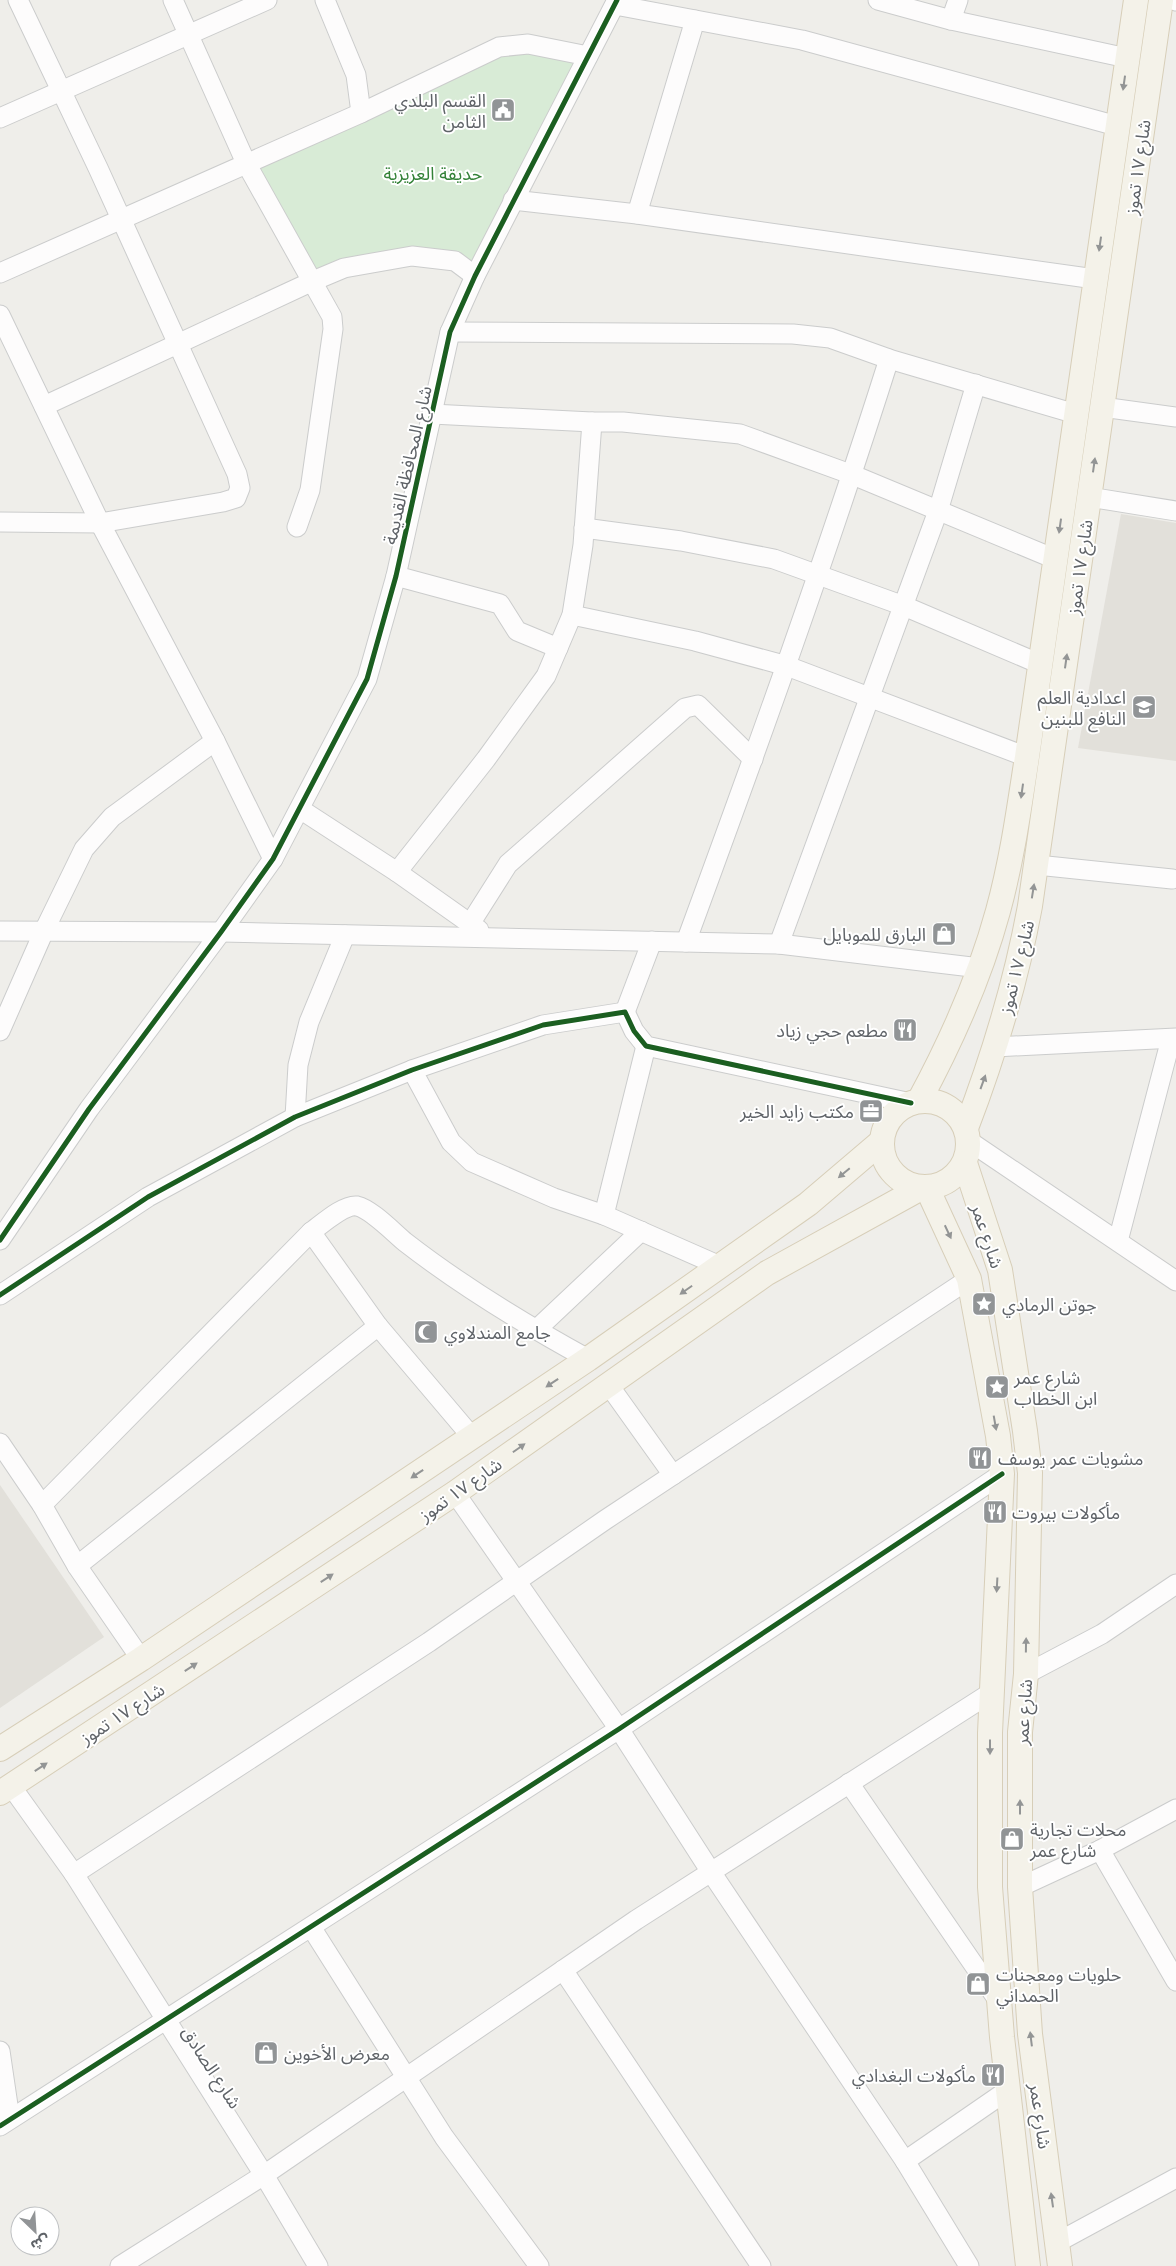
<svg xmlns="http://www.w3.org/2000/svg" width="1176" height="2266" font-family="'Open Sans','Noto Sans Arabic',sans-serif">
  <style>
    .education { fill: #e2e0da }
    .green { fill: #d8ebd6 }
    .lines { fill: none; stroke-linecap: round; stroke-linejoin: round }
    .minor-casing { stroke: #cbcccc; stroke-width: 21 }
    .major-casing { stroke: #d7ceb8; stroke-width: 26 }
    .minor { stroke: #fdfcfc; stroke-width: 19 }
    .major { stroke: #f4f2e9; stroke-width: 24 }
    .cycleway-casing { stroke: #fff; stroke-width: 8 }
    .cycleway { stroke: #1b5e20; stroke-width: 5 }
    .oneway { fill: #939595 }
    .labels { text-anchor: middle; dominant-baseline: central; stroke-width: 4; stroke-linejoin: round; paint-order: stroke }
    .poi-label { font-size: 18px; fill: #5f6368; stroke: #fff; text-anchor: start }
    .street-label { font-size: 18px; fill: #5f6368; stroke: #fff }
    .park-label { font-size: 18px; fill: #348238; stroke: #fff }
  </style>
  <rect width="100%" height="100%" fill="#efeeea"/>
  <!-- education -->
  <g class="education">
    <polygon points="1121,514 1176,523 1176,761 1078,748"/>
    <polygon points="0,1485 104,1637 0,1708"/>
  </g>
  <!-- green -->
  <polygon class="green" points="513,44 588,56 478,271 412,256 317,279 246,163"/>
  <g class="lines">
    <defs>
      <g id="minor">
        <polyline points="173,0 246,163 332,317 333,329 310,490 297,527"/>
        <polyline points="325,0 356,75 361,113"/>
        <polyline points="878,0 951,20 1127,58"/>
        <polyline points="1173,0 1176,1"/>
        <polyline points="615,5 802,40 1117,126"/>
        <polyline points="951,20 958,0"/>
        <polyline points="0,118 267,0"/>
        <polyline points="513,200 637,214 1095,279"/>
        <polyline points="637,214 695,20"/>
        <polyline points="0,273 361,113 499,47 528,44 588,56"/>
        <polyline points="0,315 100,523 215,741 273,859"/>
        <polyline points="450,332 793,334 830,338 889,359 1076,414"/>
        <polyline points="44,406 313,281 344,268 412,256 455,261 475,276"/>
        <polyline points="1102,407 1176,417"/>
        <polyline points="432,414 592,422 623,422 740,434 853,475 1055,559"/>
        <polyline points="1089,497 1176,511"/>
        <polyline points="0,522 100,523 223,502 236,498 240,488 237,474 98,168 18,0"/>
        <polyline points="584,528 681,541 774,559 904,606 1040,664"/>
        <polyline points="396,576 500,604 517,631 558,648"/>
        <polyline points="572,615 695,641 787,666 1027,757"/>
        <polyline points="300,809 397,872 479,930"/>
        <polyline points="1037,865 1172,879"/>
        <polyline points="397,872 486,759 546,676 572,615 583,545 592,422"/>
        <polyline points="470,924 508,864 685,708 698,705 753,759"/>
        <polyline points="0,931 221,932 779,944 980,968"/>
        <path d="M686,942C757,749 827,555 889,359"/>
        <polyline points="779,944 938,511 976,384"/>
        <polyline points="625,1012 652,941"/>
        <polyline points="0,1031 44,931 84,849 112,817 215,741"/>
        <polyline points="995,1047 1176,1038"/>
        <polyline points="412,1070 451,1142 472,1162 554,1198 604,1215 720,1266"/>
        <polyline points="295,1117 298,1065 309,1022 345,935"/>
        <polyline points="969,1141 1176,1281"/>
        <polyline points="604,1215 646,1046"/>
        <polyline points="311,1232 378,1326 472,1437"/>
        <polyline points="0,1240 89,1109 221,932 273,859 367,679 396,576 450,332 475,276 617,0"/>
        <polyline points="1118,1241 1171,1039"/>
        <polyline points="0,1295 148,1197 295,1117 412,1070 543,1025 625,1012 634,1031 646,1046 911,1103"/>
        <polyline points="536,1330 641,1231"/>
        <polyline points="608,1384 673,1475"/>
        <polyline points="0,1443 42,1505 77,1566 141,1659"/>
        <polyline points="455,1493 619,1729 711,1872 905,2161 969,2266"/>
        <path d="M42,1505L311,1232C321,1225 344,1204 357,1206C371,1209 393,1232 405,1242C463,1287 524,1324 588,1359"/>
        <polyline points="77,1566 378,1326"/>
        <polyline points="1026,1674 1102,1634 1176,1584"/>
        <polyline points="849,1783 1000,2003"/>
        <polyline points="11,1786 74,1874 264,2175 318,2266"/>
        <polyline points="1100,1850 1176,1981"/>
        <polyline points="74,1874 429,1642 605,1520 969,1279"/>
        <polyline points="1020,1887 1100,1850 1176,1809"/>
        <polyline points="311,1927 444,2137 539,2266"/>
        <polyline points="563,1970 761,2266"/>
        <polyline points="0,2051 10,2119"/>
        <polyline points="0,2126 619,1729 1002,1474"/>
        <polyline points="905,2161 1008,2090"/>
        <polyline points="1058,2242 1176,2178"/>
        <polyline points="120,2266 264,2175 636,1920 992,1692"/>
      </g>
      <g id="major">
        <circle cx="925" cy="1144" r="43"/>
        <path d="M919,1101C952,1040 980,977 998,911C1012,860 1019,809 1027,757L1136,0"/>
        <path d="M966,1128C994,1055 1016,982 1030,906L1161,0"/>
        <polyline points="965,1163 1000,1270 1025,1431 1030,1473 1026,1674 1020,1732 1020,1887 1030,2034 1060,2266"/>
        <polyline points="927,1188 969,1279 998,1436 1002,1474 990,1733 990,1887 1002,2037 1028,2266"/>
        <polyline points="0,1749 141,1659 588,1359 808,1204 882,1141"/>
        <polyline points="0,1793 455,1493 767,1273 921,1188"/>
      </g>
    </defs>
    <!-- minor casing -->
    <use href="#minor" class="minor-casing"/>
    <!-- major casing -->
    <use href="#major" class="major-casing"/>
    <!-- minor -->
    <use href="#minor" class="minor"/>
    <!-- major -->
    <use href="#major" class="major"/>
    <defs>
      <g id="cycleway">
        <polyline points="0,1240 89,1109 221,932 273,859 367,679 396,576 450,332 475,276 617,0"/>
        <polyline points="0,1295 148,1197 295,1117 412,1070 543,1025 625,1012 634,1031 646,1046 911,1103"/>
        <polyline points="0,2126 619,1729 1002,1474"/>
      </g>
    </defs>
    <!-- cycleway casing -->
    <use href="#cycleway" class="cycleway-casing"/>
    <!-- cycleway -->
    <use href="#cycleway" class="cycleway"/>
  </g>
  <!-- one-way arrows -->
  <defs><path id="oneway-solid" d="M-6-.8H1V-3.2L6.5 0L1 3.2V.8H-6Z" transform="scale(1.25)"/></defs>
  <g class="oneway">
    <use href="#oneway-solid" transform="translate(1124 83) rotate(98)"/>
    <use href="#oneway-solid" transform="translate(1100 244) rotate(98)"/>
    <use href="#oneway-solid" transform="translate(1094 465) rotate(-82)"/>
    <use href="#oneway-solid" transform="translate(1060 526) rotate(98)"/>
    <use href="#oneway-solid" transform="translate(1066 661) rotate(-82)"/>
    <use href="#oneway-solid" transform="translate(1022 791) rotate(98)"/>
    <use href="#oneway-solid" transform="translate(1033 891) rotate(-81)"/>
    <use href="#oneway-solid" transform="translate(983 1082) rotate(-70)"/>
    <use href="#oneway-solid" transform="translate(844 1173) rotate(140)"/>
    <use href="#oneway-solid" transform="translate(948 1232) rotate(65)"/>
    <use href="#oneway-solid" transform="translate(686 1290) rotate(145)"/>
    <use href="#oneway-solid" transform="translate(552 1383) rotate(146)"/>
    <use href="#oneway-solid" transform="translate(995 1423) rotate(80)"/>
    <use href="#oneway-solid" transform="translate(519 1448) rotate(-35)"/>
    <use href="#oneway-solid" transform="translate(417 1474) rotate(146)"/>
    <use href="#oneway-solid" transform="translate(327 1578) rotate(-33)"/>
    <use href="#oneway-solid" transform="translate(997 1585) rotate(93)"/>
    <use href="#oneway-solid" transform="translate(1026 1645) rotate(-89)"/>
    <use href="#oneway-solid" transform="translate(191 1667) rotate(-33)"/>
    <use href="#oneway-solid" transform="translate(990 1747) rotate(90)"/>
    <use href="#oneway-solid" transform="translate(41 1767) rotate(-33)"/>
    <use href="#oneway-solid" transform="translate(1020 1807) rotate(-90)"/>
    <use href="#oneway-solid" transform="translate(1031 2039) rotate(-97)"/>
    <use href="#oneway-solid" transform="translate(1052 2200) rotate(-98)"/>
  </g>
  <!-- icons -->
  <defs>
    <symbol id="civic-square" viewBox="-11 -11 22 22"><rect x="-9" y="-9" width="18" height="18" rx="4" fill="#919496" stroke="#fff"/><path d="M-.6-6.5H3V-4.5H.6V-3L4-1V1h2V6H-6V1h2V-1L-.6-3ZM-1.2 2.5V6h2.4V2.5Z" fill="#fff"/></symbol>
    <symbol id="school-square" viewBox="-11 -11 22 22"><rect x="-9" y="-9" width="18" height="18" rx="4" fill="#919496" stroke="#fff"/><path d="M0-5L7-2L0 1L-7-2ZM-4 1L0 2.5L4 1V4Q0 6-4 4Z" fill="#fff"/></symbol>
    <symbol id="shop-square" viewBox="-11 -11 22 22"><rect x="-9" y="-9" width="18" height="18" rx="4" fill="#919496" stroke="#fff"/><path d="M-5-2.5h2.3a2.7 3.5 0 0 1 5.4 0H5L5.5 6h-11ZM-1.5-2.5h3a1.5 2.3 0 0 0-3 0Z" fill="#fff"/></symbol>
    <symbol id="restaurant-square" viewBox="-11 -11 22 22"><rect x="-9" y="-9" width="18" height="18" rx="4" fill="#919496" stroke="#fff"/><path d="M-5-6h1v4h1v-4h1v4h1v-4h1v5L-1.5 .5V6h-2V.5L-5-1ZM5-6V6H3V1.5H1.5Q1.5-4 5-6Z" fill="#fff"/></symbol>
    <symbol id="office-square" viewBox="-11 -11 22 22"><rect x="-9" y="-9" width="18" height="18" rx="4" fill="#919496" stroke="#fff"/><path d="M-6-3h4V-5.5h4V-3h4V5H-6ZM-1-4.5V-3h2v-1.5ZM-6 0V1H6V0Z" fill="#fff"/></symbol>
    <symbol id="sight-square" viewBox="-11 -11 22 22"><rect x="-9" y="-9" width="18" height="18" rx="4" fill="#919496" stroke="#fff"/><path d="M0-6L1.8-2.2L6-1.7L2.9 1.2L3.7 5.4L0 3.3L-3.7 5.4L-2.9 1.2L-6-1.7L-1.8-2.2Z" fill="#fff"/></symbol>
    <symbol id="mosque-square" viewBox="-11 -11 22 22"><rect x="-9" y="-9" width="18" height="18" rx="4" fill="#919496" stroke="#fff"/><path d="M3.5-4.9A6 6 0 1 0 3.5 4.9A5 5 0 1 1 3.5-4.9Z" fill="#fff"/></symbol>
  </defs>
  <g fill-rule="evenodd">
    <use href="#civic-square" x="489" y="96" width="28" height="28"/>
    <use href="#school-square" x="1130" y="693" width="28" height="28"/>
    <use href="#shop-square" x="930" y="920" width="28" height="28"/>
    <use href="#restaurant-square" x="891" y="1016" width="28" height="28"/>
    <use href="#office-square" x="857" y="1097" width="28" height="28"/>
    <use href="#sight-square" x="970" y="1290" width="28" height="28"/>
    <use href="#mosque-square" x="412" y="1318" width="28" height="28"/>
    <use href="#sight-square" x="983" y="1373" width="28" height="28"/>
    <use href="#restaurant-square" x="966" y="1444" width="28" height="28"/>
    <use href="#restaurant-square" x="981" y="1498" width="28" height="28"/>
    <use href="#shop-square" x="998" y="1825" width="28" height="28"/>
    <use href="#shop-square" x="964" y="1970" width="28" height="28"/>
    <use href="#shop-square" x="252" y="2039" width="28" height="28"/>
    <use href="#restaurant-square" x="979" y="2061" width="28" height="28"/>
  </g>
  <g class="labels">
    <!-- poi labels -->
    <g class="poi-label">
      <text x="486" y="100" text-anchor="end">القسم البلدي<tspan x="486" dy="21">الثامن</tspan></text>
      <text x="1126" y="697" text-anchor="end">اعدادية العلم<tspan x="1126" dy="21">النافع للبنين</tspan></text>
      <text x="926" y="934" text-anchor="end">البارق للموبايل</text>
      <text x="888" y="1030" text-anchor="end">مطعم حجي زياد</text>
      <text x="854" y="1111" text-anchor="end">مكتب زايد الخير</text>
      <text x="1002" y="1304">جوتن الرمادي</text>
      <text x="444" y="1332">جامع المندلاوي</text>
      <text x="1014" y="1377">شارع عمر<tspan x="1014" dy="21">ابن الخطاب</tspan></text>
      <text x="998" y="1458">مشويات عمر يوسف</text>
      <text x="1012" y="1512">مأكولات بيروت</text>
      <text x="1030" y="1829">محلات تجارية<tspan x="1030" dy="21">شارع عمر</tspan></text>
      <text x="996" y="1974">حلويات ومعجنات<tspan x="996" dy="21">الحمداني</tspan></text>
      <text x="284" y="2053">معرض الأخوين</text>
      <text x="976" y="2075" text-anchor="end">مأكولات البغدادي</text>
    </g>
    <!-- street labels -->
    <g class="street-label">
      <text transform="translate(1137 167) rotate(-82)">شارع ١٧ تموز</text>
      <text transform="translate(407 465) rotate(-77)">شارع المحافظة القديمة</text>
      <text transform="translate(1079 567) rotate(-82)">شارع ١٧ تموز</text>
      <text transform="translate(1016 967) rotate(-76)">شارع ١٧ تموز</text>
      <text transform="translate(988 1236) rotate(72)">شارع عمر</text>
      <text transform="translate(460 1489) rotate(-35)">شارع ١٧ تموز</text>
      <text transform="translate(1023 1712) rotate(-86)">شارع عمر</text>
      <text transform="translate(122 1713) rotate(-33)">شارع ١٧ تموز</text>
      <text transform="translate(212 2067) rotate(57)">شارع الصادق</text>
      <text transform="translate(1041 2116) rotate(82)">شارع عمر</text>
    </g>
    <!-- park labels -->
    <g class="park-label">
      <text x="433" y="173">حديقة العزيزية</text>
    </g>
  </g>
  <!-- north arrow -->
  <g transform="translate(35 2231) rotate(155)"><circle r="24" fill="#ffffff" stroke="#bfc1c3"/>
  <path d="M0-4L9 19L0 12L-9 19Z" fill="#919496"/>
  <text y="-8" font-size="14" font-weight="bold" text-anchor="middle" fill="#5f6368">ش</text>
  </g>
</svg>
